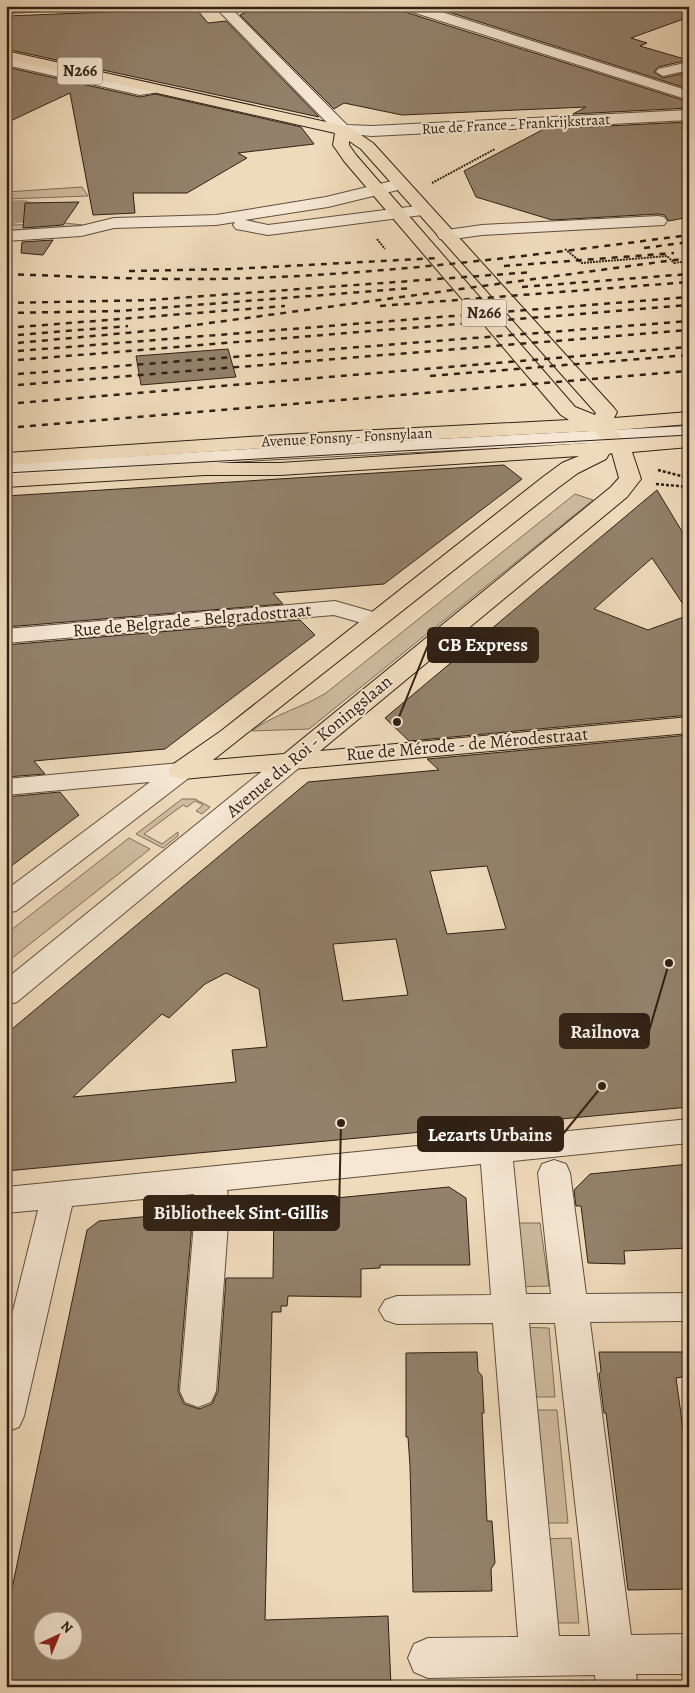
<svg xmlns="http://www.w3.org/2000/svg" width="695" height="1693" font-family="Alegreya,serif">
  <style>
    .green { fill: #cfbb9f; stroke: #806e5a }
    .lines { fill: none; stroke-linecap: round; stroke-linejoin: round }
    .river { fill: #ae9b83; fill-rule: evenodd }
    .building { fill: #93816b; stroke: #302115; fill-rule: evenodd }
    .minor-casing { stroke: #604f3e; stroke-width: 2 }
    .major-casing { stroke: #302115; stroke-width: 2 }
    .path-far1 { stroke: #302115; stroke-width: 2; stroke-dasharray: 2 1; stroke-linecap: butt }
    .path { stroke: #302115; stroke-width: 2.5; stroke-dasharray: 3 2; stroke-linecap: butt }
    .minor { fill: #f5e7d3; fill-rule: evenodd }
    .major { fill: #efdabb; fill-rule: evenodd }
    .tram { stroke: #302115; stroke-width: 1 }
    .rail { stroke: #302115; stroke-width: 2.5; stroke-dasharray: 6 6; stroke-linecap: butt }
    .labels { text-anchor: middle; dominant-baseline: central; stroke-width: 4; stroke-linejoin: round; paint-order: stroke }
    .far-street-label { font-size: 15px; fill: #302115; stroke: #f5e7d3 }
    .shield { fill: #f5e7d3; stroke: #6b5c4e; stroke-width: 1 }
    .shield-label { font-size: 16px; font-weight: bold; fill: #302115 }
    .street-label { font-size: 18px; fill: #302115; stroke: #f5e7d3 }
    .leader { fill: none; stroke: #302115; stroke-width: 2 }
    .callout-dot { fill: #302115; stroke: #f5e7d3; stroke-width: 2 }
    .callout { fill: #302115; stroke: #302115; stroke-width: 2 }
    .callout-label { font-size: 19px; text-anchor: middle; font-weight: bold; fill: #fff }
  </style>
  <rect width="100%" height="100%" fill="#efdabb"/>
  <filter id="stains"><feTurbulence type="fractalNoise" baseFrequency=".004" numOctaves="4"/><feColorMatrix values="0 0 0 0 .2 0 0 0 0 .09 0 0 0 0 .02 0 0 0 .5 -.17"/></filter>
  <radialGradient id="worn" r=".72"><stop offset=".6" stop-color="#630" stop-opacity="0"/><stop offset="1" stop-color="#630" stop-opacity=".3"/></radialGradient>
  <!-- green -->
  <g class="green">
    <polygon points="82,187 88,196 6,199 6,192"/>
    <polygon points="6,221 14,225 65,223 82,225 71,228 6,231"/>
    <path d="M575,494L593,500L309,729L252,731C274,714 302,708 326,693Z"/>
    <polygon points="182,799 195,799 210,807 202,814 196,811 203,805 195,801 187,807 183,805 144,834 162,844 178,832 178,836 163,848 136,834"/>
    <polygon points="129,838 150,849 6,963 6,934"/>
    <polygon points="511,1223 540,1223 549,1286 516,1287"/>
    <polygon points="520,1327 549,1328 555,1397 526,1397"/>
    <polygon points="527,1410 557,1410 568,1523 537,1523"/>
    <polygon points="571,1538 579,1623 546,1623 539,1539"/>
    <polygon points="585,1681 586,1687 529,1687 528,1682"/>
  </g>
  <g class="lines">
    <!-- river -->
    <polygon class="river" points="24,200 38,204 44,212 38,220 6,225 6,201"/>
  </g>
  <!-- building -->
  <g class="building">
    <polygon points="259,6 399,6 402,11 689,102 689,108 573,114 586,107 402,115 344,103 334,109 240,15"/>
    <polygon points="430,6 689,6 689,17 631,38 647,43 640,46 688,60 658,67 654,72 663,78 689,72 689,89"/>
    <polygon points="187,9 198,11 208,23 226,21 319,117 6,49 6,16"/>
    <polygon points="6,67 140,97 155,94 301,127 314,144 238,153 247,158 187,193 133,193 135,213 93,215 70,93 6,123"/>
    <polygon points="689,122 689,217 669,221 664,215 658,214 552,220 476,197 464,171 544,129"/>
    <polygon points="79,202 63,225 23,228 25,203"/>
    <polygon points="53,240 43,255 21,253 22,242"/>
    <polygon points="228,349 236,377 141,385 136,356"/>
    <polygon points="504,465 522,479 384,584 273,593 283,604 6,627 6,496"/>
    <polygon points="657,490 689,543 689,613 652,558 594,609 648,630 689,615 689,715 409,741 385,718"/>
    <polygon points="300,620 315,635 165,749 34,761 45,774 6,777 6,645"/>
    <path d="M689,735V1107L6,1171V1034L308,782L439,770L427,759ZM487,866L506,929L447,934L430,871ZM396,939L408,995L343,1001L333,944ZM226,973L259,989L267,1047L232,1050L236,1082L73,1097L162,1014L169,1018L205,984Z"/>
    <polygon points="60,792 79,815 6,870 6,797"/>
    <polygon points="689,1164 689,1248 624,1251 625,1264 588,1263 581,1206 576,1206 574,1190 590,1174"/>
    <path d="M449,1187L466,1198L470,1265H380V1268L361,1269V1297L288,1296L287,1306H281V1312H272L265,1620L388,1616L391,1687H6V1617L87,1230L99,1221L193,1212L178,1391L184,1404L199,1409L212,1404L218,1391L226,1278H273L274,1204ZM42,1620H72V1650H42Z"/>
    <polygon points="477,1352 478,1371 482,1376 484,1413 482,1413 487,1521 492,1521 495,1563 491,1569 492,1591 413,1592 410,1466 408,1437 406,1437 406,1353"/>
    <polygon points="599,1352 689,1352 689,1376 676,1378 689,1472 689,1589 628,1590 606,1413 604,1413 599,1374 601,1371"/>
  </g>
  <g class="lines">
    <defs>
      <g id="minor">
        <polygon points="214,6 229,6 347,125 372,126 689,110 689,120 372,136 337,133"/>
        <polygon points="401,6 423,6 689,91 689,100 403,9"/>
        <polygon points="6,57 140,87 154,85 161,89 159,92 140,95 6,65"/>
        <polygon points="689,62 689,70 663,76 656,72 658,69"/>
        <polygon points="400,179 406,180 408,184 406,188 328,207 245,220 268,225 424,205 430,206 432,210 430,214 268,235 236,229 233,225 235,222 216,225 114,228 81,236 6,241 6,231 81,226 114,218 216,215 326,197"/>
        <polygon points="658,216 664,217 667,221 664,225 482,235 446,240 440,239 437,235 440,231 482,225"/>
        <polygon points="689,426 689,438 279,459 6,476 6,464 279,447"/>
        <polygon points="335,601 384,615 388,620 384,625 376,627 334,615 6,643 6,629"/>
        <polygon points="291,753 300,755 304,761 300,767 17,1002 6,1005 6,979 282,755"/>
        <polygon points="180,763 190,765 194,771 190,777 16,911 6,913 6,890 150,782 6,795 6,779"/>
        <path d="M689,1119V1143L513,1161L526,1294H551L538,1173L542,1164L554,1160L566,1164L570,1173L586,1294L689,1293L687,1321L590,1322L631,1635L689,1634V1674H636L638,1687H596L595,1675L428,1678L414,1672L408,1658L414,1644L428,1638L518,1637L493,1323L397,1324L385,1320L379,1310L385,1300L397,1296L491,1295L481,1164L227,1190L229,1210L216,1391L211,1402L198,1407L185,1402L180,1391L195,1210L194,1194L72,1206L24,1416L19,1427L6,1432V1339L38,1210L6,1213V1187ZM529,1323H555L590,1636H559Z"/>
      </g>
      <g id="major">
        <polygon points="6,6 77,6 70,10 6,13"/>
        <path d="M6,51L349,127L373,143L614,408L617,412L614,418L689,412V424L616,430L624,440L689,435V447L632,452L641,479L627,497L320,751L689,717V733L183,779L172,777L168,771L172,765L221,731L543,477L562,463L579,456L280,475H205L6,487V475L205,463H280L604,442L594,431L279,447L6,465V453L279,435L569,420L561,415L344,161L333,145L335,133L6,59ZM349,141L361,149L596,413L595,415L575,407L356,155L349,145ZM612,453L619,478L611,487L284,754L213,760L559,487L578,473L606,459L609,454Z"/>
      </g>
    </defs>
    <!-- minor casing -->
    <use href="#minor" class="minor-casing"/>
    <!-- major casing -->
    <use href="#major" class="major-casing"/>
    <!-- path-far1 -->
    <g class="path-far1">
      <polyline points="432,183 495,149"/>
      <polyline points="377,239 385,249"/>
      <polyline points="565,249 582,263 667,256 674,263 689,261"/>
      <polyline points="689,342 683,342 689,350"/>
    </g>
    <!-- path -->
    <g class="path">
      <polyline points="658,470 689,478"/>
      <polyline points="656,484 689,487"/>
    </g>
    <!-- minor -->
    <use href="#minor" class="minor"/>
    <!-- major -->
    <use href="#major" class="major"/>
    <!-- tram -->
    <g class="tram">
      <polyline points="689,444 683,458 689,472"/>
      <polyline points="6,473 689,435"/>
    </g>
    <!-- rail -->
    <g class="rail">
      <polyline points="644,248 689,242"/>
      <polyline points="504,266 674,253"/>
      <polyline points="129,271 232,269 438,258"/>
      <path d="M6,274C88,277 170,281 252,278C398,273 544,254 689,235"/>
      <polyline points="522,287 689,274"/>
      <polyline points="6,303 150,300 533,272"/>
      <polyline points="380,306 689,282"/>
      <polyline points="6,313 119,311 412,288"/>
      <polyline points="6,328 285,306"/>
      <polyline points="6,336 128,326"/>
      <polyline points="6,344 158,330 689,258"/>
      <polyline points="6,352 689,297"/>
      <polyline points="6,361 689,305"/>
      <polyline points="6,375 689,321"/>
      <polyline points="430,376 689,355"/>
      <polyline points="6,386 689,330"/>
      <polyline points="6,404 689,347"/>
      <polyline points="6,428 689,371"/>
    </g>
  </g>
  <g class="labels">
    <!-- far-street labels -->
    <g class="far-street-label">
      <text transform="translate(516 124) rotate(-3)">Rue de France - Frankrijkstraat</text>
      <text transform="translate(347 437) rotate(-3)">Avenue Fonsny - Fonsnylaan</text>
    </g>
    <!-- shield labels -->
    <g class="shield">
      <rect x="57.5" y="57.5" width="45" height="27" rx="4"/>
      <rect x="461.5" y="299.5" width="45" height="27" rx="4"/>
    </g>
    <g class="shield-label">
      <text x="80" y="71">N266</text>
      <text x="484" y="313">N266</text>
    </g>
    <!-- street labels -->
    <g class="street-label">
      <text transform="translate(192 620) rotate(-5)">Rue de Belgrade - Belgradostraat</text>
      <text transform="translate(467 744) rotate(-5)">Rue de Mérode - de Mérodestraat</text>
      <text transform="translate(309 746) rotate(-40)">Avenue du Roi - Koningslaan</text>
    </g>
  </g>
  <!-- callouts -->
  <path class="leader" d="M397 722L428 645M669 963L649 1031M602 1086L563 1134M341 1123L339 1213"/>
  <g class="callout-dot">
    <circle cx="397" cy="722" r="5"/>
    <circle cx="669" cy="963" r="5"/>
    <circle cx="602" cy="1086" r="5"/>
    <circle cx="341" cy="1123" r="5"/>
  </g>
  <g class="callout">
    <rect x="428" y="628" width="110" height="34" rx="5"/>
    <rect x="560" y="1014" width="89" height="34" rx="5"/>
    <rect x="418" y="1117" width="145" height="34" rx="5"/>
    <rect x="144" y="1196" width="195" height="34" rx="5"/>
  </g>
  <g class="callout-label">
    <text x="483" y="651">CB Express</text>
    <text x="605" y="1038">Railnova</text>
    <text x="490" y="1141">Lezarts Urbains</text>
    <text x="241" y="1219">Bibliotheek Sint-Gillis</text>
  </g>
  <!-- margin -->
  <rect width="695" height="1693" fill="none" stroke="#efdabb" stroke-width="25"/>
  <rect x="8" y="8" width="680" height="1678" fill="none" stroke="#302115" stroke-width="2.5"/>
  <rect x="12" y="12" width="670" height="1668" fill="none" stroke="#302115"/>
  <!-- north arrow -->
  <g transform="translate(58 1636) rotate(44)"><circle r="24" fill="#f5e7d3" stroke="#a69887"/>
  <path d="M0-4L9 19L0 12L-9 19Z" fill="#8f2418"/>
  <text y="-8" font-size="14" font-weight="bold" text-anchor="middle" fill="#302115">N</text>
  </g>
  <rect width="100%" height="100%" filter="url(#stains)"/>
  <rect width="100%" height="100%" fill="url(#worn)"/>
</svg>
